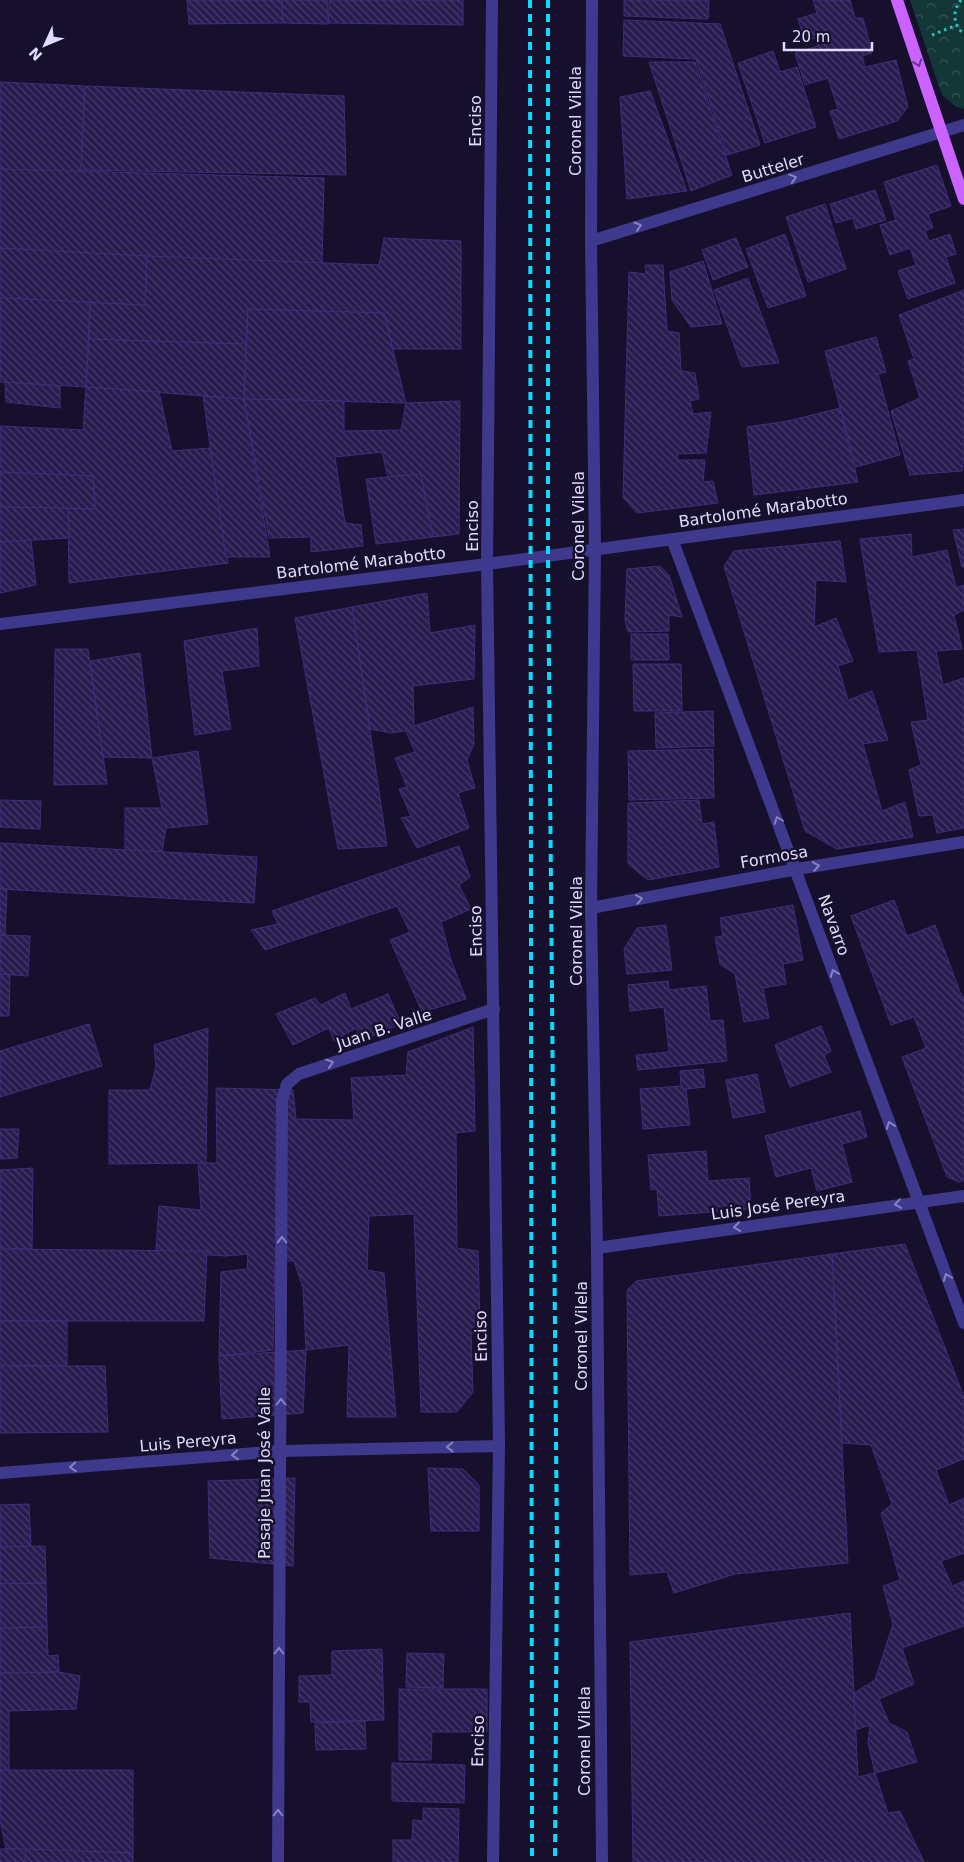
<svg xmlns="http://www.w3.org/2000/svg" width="964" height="1862" font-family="'DejaVu Sans',sans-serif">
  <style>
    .forest { fill: url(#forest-crowns) }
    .building { fill: url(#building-back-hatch); stroke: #3f2c7c }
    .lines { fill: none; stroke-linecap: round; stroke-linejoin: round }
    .path { stroke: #2ac5c1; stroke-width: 3; stroke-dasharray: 2.5 4; stroke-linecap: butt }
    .minor { stroke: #3f398e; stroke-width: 12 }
    .major { stroke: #ca63ff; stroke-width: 12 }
    .rail { stroke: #08ddff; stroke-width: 4; stroke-dasharray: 8 6; stroke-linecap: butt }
    .oneway { stroke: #67358c }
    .oneway2 { stroke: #8882c1 }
    .labels { text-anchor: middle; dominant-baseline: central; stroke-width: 5; stroke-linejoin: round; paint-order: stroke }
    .street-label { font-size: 16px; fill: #e1dcff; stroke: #16102d }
  </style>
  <defs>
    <pattern id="forest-crowns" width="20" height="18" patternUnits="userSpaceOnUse" patternTransform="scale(1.25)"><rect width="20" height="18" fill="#133737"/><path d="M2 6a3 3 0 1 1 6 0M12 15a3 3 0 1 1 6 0" fill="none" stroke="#355355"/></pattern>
    <pattern id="building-back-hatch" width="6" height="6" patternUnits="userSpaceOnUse" patternTransform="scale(1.25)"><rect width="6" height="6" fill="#281b4f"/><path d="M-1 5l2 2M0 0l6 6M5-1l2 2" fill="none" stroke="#473c69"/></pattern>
  </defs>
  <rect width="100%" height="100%" fill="#16102d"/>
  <!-- forest -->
  <polygon class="forest" points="910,0 964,0 964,109 955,106 942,95"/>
  <!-- building -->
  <g class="building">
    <polygon points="187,0 282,0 283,23 189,24"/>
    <polygon points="282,0 328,0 328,24 283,23"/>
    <polygon points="330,0 463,0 463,25 328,23"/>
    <polygon points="624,0 709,0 708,19 624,16"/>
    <polygon points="813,0 850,0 855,18 863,18 872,53 862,56 865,67 896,60 908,107 897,121 839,139 830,111 838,109 828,78 805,85 795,53 818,46 815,38 805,41 798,19 817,13"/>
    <polygon points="624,20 720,24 760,145 727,155 696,59 623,56"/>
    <polygon points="773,51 780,72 797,67 816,127 765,143 738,63"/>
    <polygon points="649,62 695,62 732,175 691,191"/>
    <polygon points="0,82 85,86 81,172 0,169"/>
    <polygon points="85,86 344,96 346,175 81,170"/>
    <polygon points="650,91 687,191 627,199 620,97"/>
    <polygon points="937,165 951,206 928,214 933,228 925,231 929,241 950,234 956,254 946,257 955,283 908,299 898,271 916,265 910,248 890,255 880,225 896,220 884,182"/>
    <polygon points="0,169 324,178 322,268 0,248"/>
    <polygon points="875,190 886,220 856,229 853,218 836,223 830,204"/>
    <polygon points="825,204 846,269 808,282 786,217"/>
    <polygon points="785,234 806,296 768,308 746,249"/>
    <polygon points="384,238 461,241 461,349 393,349 384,313 248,309 246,344 89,339 90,302 145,305 147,256 379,265"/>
    <polygon points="736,238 748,267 713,280 702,250"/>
    <polygon points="0,248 147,256 145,305 0,298"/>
    <polygon points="703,261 722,324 691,327 672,300 670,272"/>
    <polygon points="645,265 663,265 667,331 679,333 681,371 695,373 699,399 690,401 693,414 711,412 706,453 677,454 678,460 705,460 703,482 713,481 718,503 637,513 623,497 629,272 646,274"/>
    <polygon points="748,278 779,363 742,367 714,290"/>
    <polygon points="964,290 964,455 962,471 910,475 891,411 920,398 908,361 914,359 899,315"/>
    <polygon points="0,298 90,302 86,387 0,382"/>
    <polygon points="248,309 384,313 406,403 244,399"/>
    <polygon points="876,337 886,372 878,374 900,455 856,467 825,351"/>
    <polygon points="89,339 246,344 244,399 86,387"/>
    <polygon points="5,382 60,386 60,408 6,402"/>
    <polygon points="86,387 159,392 172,451 210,448 228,563 69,583 68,508 95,509 93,476 0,472 0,426 83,430"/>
    <polygon points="203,396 244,399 270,557 226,557"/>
    <polygon points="244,399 344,401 344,431 401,430 406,403 460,401 459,534 433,537 421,474 388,478 382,452 335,457 345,523 361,525 363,546 311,552 311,537 269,538"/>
    <polygon points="840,408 858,482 754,495 747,427 788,421"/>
    <polygon points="0,472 93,476 95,509 0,507"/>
    <polygon points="421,474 433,537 376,544 366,479"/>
    <polygon points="0,507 68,508 69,538 0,542"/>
    <polygon points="964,529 964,567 962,567 953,530"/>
    <polygon points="911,534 912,557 947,550 956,588 964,585 964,610 954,615 962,649 936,651 943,685 964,678 964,828 937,833 933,815 919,816 909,770 921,765 911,722 928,720 917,650 879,652 860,539"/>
    <polygon points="31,540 36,585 0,593 0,542"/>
    <polygon points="840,541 846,582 816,580 814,627 836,618 853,661 838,666 848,700 872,691 888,740 863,744 882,811 905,802 913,837 837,849 805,831 724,566 734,551"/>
    <polygon points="660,566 669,575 682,617 669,615 669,631 628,632 625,620 627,569"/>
    <polygon points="427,593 430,633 475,625 474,679 413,686 414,726 473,707 474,744 467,760 475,788 458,793 469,828 417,848 401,818 411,816 399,789 407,787 395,758 415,752 406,731 391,733 370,729 352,607"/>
    <polygon points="352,607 387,846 338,849 295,618"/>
    <polygon points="257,628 259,666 222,671 231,729 195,735 184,641"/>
    <polygon points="631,634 668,634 669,660 631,660"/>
    <polygon points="55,649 88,649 107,784 54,785"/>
    <polygon points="140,653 152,758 103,757 90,661"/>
    <polygon points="633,664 681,664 682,711 634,711"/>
    <polygon points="713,711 714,746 656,748 655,713"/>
    <polygon points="713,749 714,798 629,800 628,751"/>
    <polygon points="198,751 208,824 166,828 162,852 125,850 125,808 162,808 152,758"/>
    <polygon points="0,800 41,801 40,829 0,827"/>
    <polygon points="699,800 702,824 714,822 719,867 648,880 628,864 628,803"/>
    <polygon points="0,843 257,857 254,903 0,889"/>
    <polygon points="459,846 470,877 459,885 471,909 441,922 451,960 466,999 422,1012 390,940 410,932 397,906 265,950 251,930 278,924 272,911"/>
    <polygon points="0,889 7,889 5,935 0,935"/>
    <polygon points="894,900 907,936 935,925 962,997 964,996 964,1180 959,1182 947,1177 902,1057 926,1048 914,1017 891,1025 851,916"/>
    <polygon points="793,905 803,960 783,964 786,984 763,988 769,1018 744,1022 735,974 720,964 715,937 723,936 720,918"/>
    <polygon points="666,925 672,970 627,974 624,949 637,928"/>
    <polygon points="0,935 30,936 28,976 0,974"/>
    <polygon points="0,974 10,975 9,1016 0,1016"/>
    <polygon points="668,981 669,990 706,986 710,1021 723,1020 727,1061 638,1070 636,1055 669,1052 664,1007 630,1011 628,985"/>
    <polygon points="345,993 351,1009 388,994 401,1024 363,1040 356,1028 334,1041 329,1028 293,1045 276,1014 315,998 321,1005"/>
    <polygon points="89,1024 102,1066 0,1097 0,1051"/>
    <polygon points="821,1026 831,1051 824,1055 831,1072 790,1087 775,1045"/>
    <polygon points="473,1027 475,1131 456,1133 457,1248 478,1251 480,1329 471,1333 473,1392 457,1412 421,1412 414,1214 369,1216 367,1270 384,1273 396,1417 347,1417 349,1345 306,1350 303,1288 294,1261 275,1261 273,1350 219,1356 221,1272 247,1269 248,1254 225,1256 156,1251 159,1206 201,1210 198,1163 217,1163 216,1088 293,1090 296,1119 354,1120 351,1078 406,1075 408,1052"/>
    <polygon points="208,1028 206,1163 109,1164 109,1090 150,1090 156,1067 154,1045"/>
    <polygon points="703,1069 705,1087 686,1089 690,1125 643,1129 640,1089 681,1086 680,1071"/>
    <polygon points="757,1074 765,1112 733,1118 726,1080"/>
    <polygon points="860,1111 867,1137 842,1144 852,1182 817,1191 811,1168 776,1177 765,1136"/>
    <polygon points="0,1129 19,1129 17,1158 0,1159"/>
    <polygon points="706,1151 708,1181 749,1178 751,1209 659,1216 657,1189 651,1190 648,1155"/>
    <polygon points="33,1168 32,1249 0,1248 0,1170"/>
    <polygon points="905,1244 964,1397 964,1459 936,1470 949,1505 964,1498 964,1553 941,1561 952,1586 964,1581 964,1626 902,1648 914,1684 879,1699 889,1723 907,1732 917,1762 875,1773 868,1743 870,1725 855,1730 854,1693 875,1680 893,1624 883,1586 900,1580 881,1513 892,1504 871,1445 842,1443 832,1254"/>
    <polygon points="0,1249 207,1251 204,1321 0,1321"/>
    <polygon points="832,1254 848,1563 735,1574 674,1593 667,1572 630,1575 627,1290 636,1281"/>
    <polygon points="0,1321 67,1321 67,1366 0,1365"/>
    <polygon points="306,1350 303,1413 222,1419 219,1356"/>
    <polygon points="0,1366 105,1366 108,1432 0,1433"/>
    <polygon points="428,1468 463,1469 479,1485 479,1531 431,1531"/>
    <polygon points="295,1478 293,1566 210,1558 208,1481"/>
    <polygon points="29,1504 31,1546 0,1547 0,1505"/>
    <polygon points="45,1546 46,1583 0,1584 0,1547"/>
    <polygon points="46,1583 47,1627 0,1628 0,1584"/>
    <polygon points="850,1613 858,1777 875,1773 888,1813 900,1811 924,1862 633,1862 630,1642"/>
    <polygon points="47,1627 48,1656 58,1655 59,1672 0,1673 0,1628"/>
    <polygon points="382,1649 384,1720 311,1722 310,1702 299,1702 299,1676 332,1675 332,1651"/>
    <polygon points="407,1653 444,1654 443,1688 406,1687"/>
    <polygon points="59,1672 80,1676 76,1709 9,1711 9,1770 0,1770 0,1673"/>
    <polygon points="399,1689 487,1689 487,1732 432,1732 431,1760 399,1760"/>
    <polygon points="365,1721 366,1749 316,1750 315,1723"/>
    <polygon points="392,1763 465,1765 464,1803 392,1801"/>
    <polygon points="0,1770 133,1770 133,1853 6,1849 0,1820"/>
    <polygon points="423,1808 459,1809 458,1862 393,1862 393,1840 412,1840 413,1820 423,1821"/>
    <polygon points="0,1849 26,1849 25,1862 0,1862"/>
    <polygon points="26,1849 133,1853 133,1862 25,1862"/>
  </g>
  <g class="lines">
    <!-- path -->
    <g class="path">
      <path d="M961,0C952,11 953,25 964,34"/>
      <polyline points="932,35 957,25"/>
    </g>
    <!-- minor -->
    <g class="minor">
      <polyline points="492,0 487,564 499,1446 493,1862"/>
      <polyline points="592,0 591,241 595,549 591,908 597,1248 602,1862"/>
      <polyline points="591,241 964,125"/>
      <polyline points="672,539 964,1323"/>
      <polyline points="0,624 487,564 964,500"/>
      <polyline points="591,908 797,869 964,842"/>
      <polyline points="597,1248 964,1196"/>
      <polyline points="0,1473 281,1451 499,1446"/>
      <polyline points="278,1862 282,1100 287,1084 299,1074 494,1009"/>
    </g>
    <!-- major -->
    <polyline class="major" points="897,0 964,199"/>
    <!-- rail -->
    <g class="rail">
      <polyline points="530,0 532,1862"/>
      <polyline points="548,0 548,556 557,1549 555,1862"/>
    </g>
  </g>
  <!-- one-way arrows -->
  <defs><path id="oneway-chevron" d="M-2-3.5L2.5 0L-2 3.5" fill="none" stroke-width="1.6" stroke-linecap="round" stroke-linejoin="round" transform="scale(1.25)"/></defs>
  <use class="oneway" href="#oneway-chevron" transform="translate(918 63) rotate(71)"/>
  <g class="oneway2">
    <use href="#oneway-chevron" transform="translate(793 178) rotate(-17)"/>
    <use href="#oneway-chevron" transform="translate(638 226) rotate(-17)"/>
    <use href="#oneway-chevron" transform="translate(778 820) rotate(-111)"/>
    <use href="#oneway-chevron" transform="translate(816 866) rotate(-9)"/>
    <use href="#oneway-chevron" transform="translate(639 899) rotate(-11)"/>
    <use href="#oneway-chevron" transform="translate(834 973) rotate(-110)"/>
    <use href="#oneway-chevron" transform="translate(330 1063) rotate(-18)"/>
    <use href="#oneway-chevron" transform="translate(890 1125) rotate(-110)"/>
    <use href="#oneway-chevron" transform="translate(898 1204) rotate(172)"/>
    <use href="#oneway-chevron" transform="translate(737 1227) rotate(172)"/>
    <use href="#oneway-chevron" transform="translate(282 1240) rotate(-90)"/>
    <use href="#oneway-chevron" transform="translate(947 1277) rotate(-111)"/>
    <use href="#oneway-chevron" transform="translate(281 1402) rotate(-90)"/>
    <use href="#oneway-chevron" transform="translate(450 1447) rotate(179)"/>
    <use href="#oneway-chevron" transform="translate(235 1455) rotate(175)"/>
    <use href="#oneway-chevron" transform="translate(73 1467) rotate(175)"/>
    <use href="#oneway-chevron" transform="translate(279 1651) rotate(-90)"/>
    <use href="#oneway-chevron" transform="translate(278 1813) rotate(-90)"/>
  </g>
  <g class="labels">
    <!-- street labels -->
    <g class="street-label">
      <text transform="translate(475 121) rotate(-90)">Enciso</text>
      <text transform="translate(575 121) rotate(-90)">Coronel Vilela</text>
      <text transform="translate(773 168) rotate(-17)">Butteler</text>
      <text transform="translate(763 510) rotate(-8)">Bartolomé Marabotto</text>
      <text transform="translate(472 526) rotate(-90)">Enciso</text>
      <text transform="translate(578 526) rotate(-90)">Coronel Vilela</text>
      <text transform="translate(361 563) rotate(-7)">Bartolomé Marabotto</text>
      <text transform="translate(774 857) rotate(-10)">Formosa</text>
      <text transform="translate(834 925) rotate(70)">Navarro</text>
      <text transform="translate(476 931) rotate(-91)">Enciso</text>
      <text transform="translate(576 931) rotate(-90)">Coronel Vilela</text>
      <text transform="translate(384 1029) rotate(-18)">Juan B. Valle</text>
      <text transform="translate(778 1205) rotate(-8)">Luis José Pereyra</text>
      <text transform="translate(481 1336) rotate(-91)">Enciso</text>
      <text transform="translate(581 1336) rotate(-90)">Coronel Vilela</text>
      <text transform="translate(188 1442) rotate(-5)">Luis Pereyra</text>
      <text transform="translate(264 1473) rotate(-90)">Pasaje Juan José Valle</text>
      <text transform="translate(478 1741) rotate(-89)">Enciso</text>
      <text transform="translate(584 1741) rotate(-90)">Coronel Vilela</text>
    </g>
  </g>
  <!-- north arrow -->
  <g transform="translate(45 45) rotate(226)" stroke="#16102d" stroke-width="4" paint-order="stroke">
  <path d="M0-4L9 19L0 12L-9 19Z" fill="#e1dcff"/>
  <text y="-8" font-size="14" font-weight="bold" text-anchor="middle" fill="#e1dcff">N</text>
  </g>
  <!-- scale -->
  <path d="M784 42v8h88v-8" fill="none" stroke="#e1dcff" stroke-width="2.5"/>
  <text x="792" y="42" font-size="15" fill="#e1dcff" stroke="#16102d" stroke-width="4" paint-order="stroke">20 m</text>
</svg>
